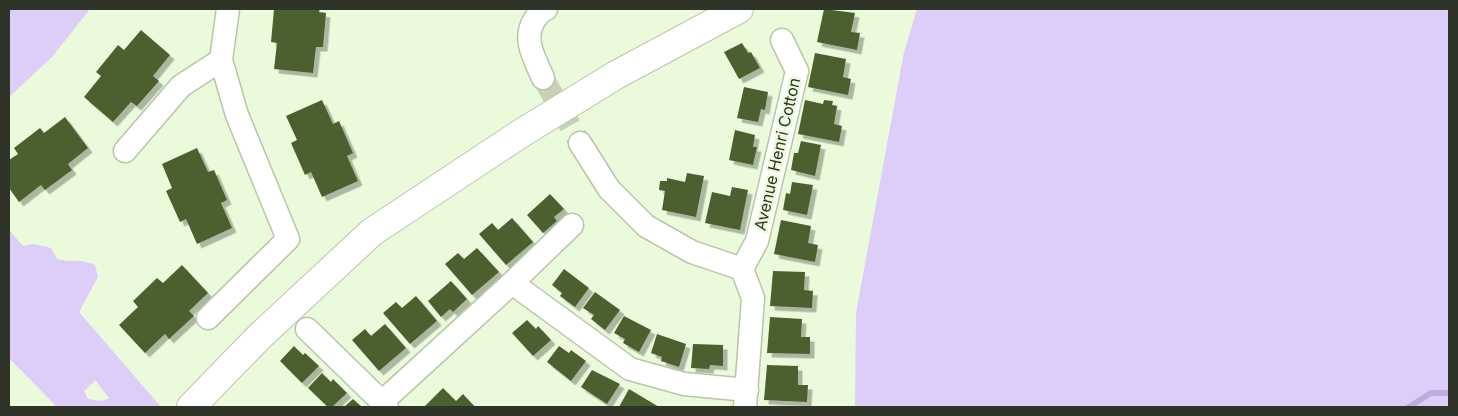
<svg xmlns="http://www.w3.org/2000/svg" width="1458" height="416" font-family="Inter,sans-serif">
  <style>
    .green { fill: #ddcdf9; fill-rule: evenodd }
    .lines { fill: none; stroke-linecap: round; stroke-linejoin: round }
    .stream { stroke: #beabe0; stroke-width: 6 }
    .building { fill: #4b602f; filter: url(#shadow) }
    .minor-tunnel { stroke: #c5d2b7; stroke-width: 22; stroke-dasharray: 22 11; stroke-linecap: butt }
    .minor-casing { stroke: #b8c6a8; stroke-width: 25 }
    .tertiary-casing { stroke: #b8c6a8; stroke-width: 30 }
    .minor { stroke: #fff; stroke-width: 22 }
    .tertiary { stroke: #fff; stroke-width: 28 }
    .labels { text-anchor: middle; dominant-baseline: central; stroke-width: 5; stroke-linejoin: round; paint-order: stroke }
    .street-label { font-size: 16px; fill: #2f3428; stroke: #ebfadb }
  </style>
  <defs>
    <filter id="shadow"><feDropShadow dx="4.5" dy="4.5" stdDeviation="0" flood-color="#0004"/></filter>
  </defs>
  <rect width="100%" height="100%" fill="#ebfadb"/>
  <!-- green -->
  <g class="green">
    <polygon points="9,9 90,9 52,57 9,97"/>
    <polygon points="917,9 1449,9 1449,407 855,407 856,313 904,52"/>
    <path d="M9,230L23,246L34,244L51,248L57,259C73,263 80,258 95,265L98,277L79,312L161,407H57L9,358ZM95,381H96L109,398L102,401L88,399L84,391Z"/>
  </g>
  <g class="lines">
    <!-- stream -->
    <polyline class="stream" points="1409,407 1431,393 1449,393"/>
  </g>
  <!-- building -->
  <g class="building">
    <polygon points="274,9 320,9 319,12 326,13 323,47 316,47 313,73 274,69 277,43 271,42"/>
    <polygon points="824,9 855,13 851,32 860,33 857,50 817,42"/>
    <polygon points="141,30 170,55 153,76 159,81 137,106 131,102 113,122 84,97 101,76 96,72 118,45 124,50"/>
    <polygon points="742,43 748,53 751,52 760,68 739,79 724,52"/>
    <polygon points="815,53 846,59 843,77 851,79 848,95 808,87"/>
    <polygon points="744,87 768,92 765,110 761,109 758,122 737,118"/>
    <polygon points="322,100 333,124 339,121 353,153 347,156 358,181 322,197 311,172 305,175 291,143 297,140 286,116"/>
    <polygon points="805,100 823,104 824,100 833,101 832,105 837,106 834,124 842,126 839,142 798,134"/>
    <polygon points="65,117 88,148 68,164 72,170 45,190 41,185 19,202 9,188 9,160 18,154 14,148 40,128 44,133"/>
    <polygon points="735,130 755,135 753,147 757,147 753,165 729,160"/>
    <polygon points="801,141 821,145 815,176 791,170 794,153 798,153"/>
    <polygon points="197,148 208,172 214,170 227,200 221,203 232,228 197,244 186,219 180,222 166,191 172,188 162,164"/>
    <polygon points="687,173 704,176 696,217 662,210 665,191 659,190 660,181 667,181 667,178 685,182"/>
    <polygon points="792,182 813,185 807,215 783,210 786,193 790,194"/>
    <polygon points="732,187 748,190 740,230 705,223 712,192 730,196"/>
    <polygon points="550,194 564,209 554,217 557,221 543,233 527,215"/>
    <polygon points="512,218 533,242 506,265 479,234 492,223 498,230"/>
    <polygon points="781,220 811,226 808,243 818,245 815,262 774,254"/>
    <polygon points="477,248 499,272 472,295 445,264 458,253 464,259"/>
    <polygon points="182,265 208,293 189,311 194,316 169,339 165,334 145,353 119,325 138,307 133,301 157,278 163,283"/>
    <polygon points="564,269 589,288 575,307 560,296 562,293 552,285"/>
    <polygon points="773,271 805,272 804,290 813,291 812,308 770,306"/>
    <polygon points="451,281 467,299 453,312 450,309 441,317 428,301"/>
    <polygon points="595,292 620,310 605,330 591,319 594,315 583,308"/>
    <polygon points="416,296 437,321 410,344 383,313 396,302 402,308"/>
    <polygon points="624,316 651,330 639,352 623,343 625,339 614,333"/>
    <polygon points="770,317 802,319 801,337 810,337 810,354 767,353"/>
    <polygon points="527,320 536,329 538,326 551,340 533,356 512,333"/>
    <polygon points="385,324 406,348 379,371 352,340 365,329 371,336"/>
    <polygon points="657,334 686,344 679,367 661,361 662,357 651,353"/>
    <polygon points="693,344 723,345 723,366 710,365 709,369 691,368"/>
    <polygon points="294,346 303,355 305,353 319,366 302,383 280,361"/>
    <polygon points="559,346 569,353 571,350 586,361 571,381 547,362"/>
    <polygon points="767,365 798,366 798,385 808,385 807,402 764,400"/>
    <polygon points="592,370 620,384 607,404 581,387"/>
    <polygon points="322,373 331,382 333,379 347,393 332,407 328,407 308,388"/>
    <polygon points="443,388 456,401 463,394 475,407 424,407"/>
    <polygon points="629,389 659,407 619,407"/>
    <polygon points="353,399 362,407 344,407"/>
  </g>
  <g class="lines">
    <!-- minor-tunnel -->
    <polyline class="minor-tunnel" points="543,78 580,143"/>
    <defs>
      <g id="minor">
        <path d="M543,78C534,57 522,39 535,19C539,14 540,11 546,9"/>
        <polyline points="580,143 609,189 646,226 692,252 742,269 757,241 797,71 782,40"/>
        <polyline points="125,151 181,86 221,60"/>
        <polyline points="742,269 753,298 745,407"/>
        <polyline points="512,283 572,225"/>
        <polyline points="208,318 288,239 237,115 221,60 228,9"/>
        <polyline points="307,329 382,402"/>
        <polyline points="387,407 382,402 512,283 630,369 684,384 747,390"/>
      </g>
      <polyline id="tertiary" points="191,407 259,337 372,232 520,134 616,75 739,9"/>
    </defs>
    <!-- minor casing -->
    <use href="#minor" class="minor-casing"/>
    <!-- tertiary casing -->
    <use href="#tertiary" class="tertiary-casing"/>
    <!-- minor -->
    <use href="#minor" class="minor"/>
    <!-- tertiary -->
    <use href="#tertiary" class="tertiary"/>
  </g>
  <g class="labels">
    <!-- street labels -->
    <g class="street-label">
      <text transform="translate(777 154) rotate(-77)">Avenue Henri Cotton</text>
    </g>
  </g>
  <!-- border -->
  <rect width="1458" height="416" fill="none" stroke="#2f3428" stroke-width="20"/>
</svg>
